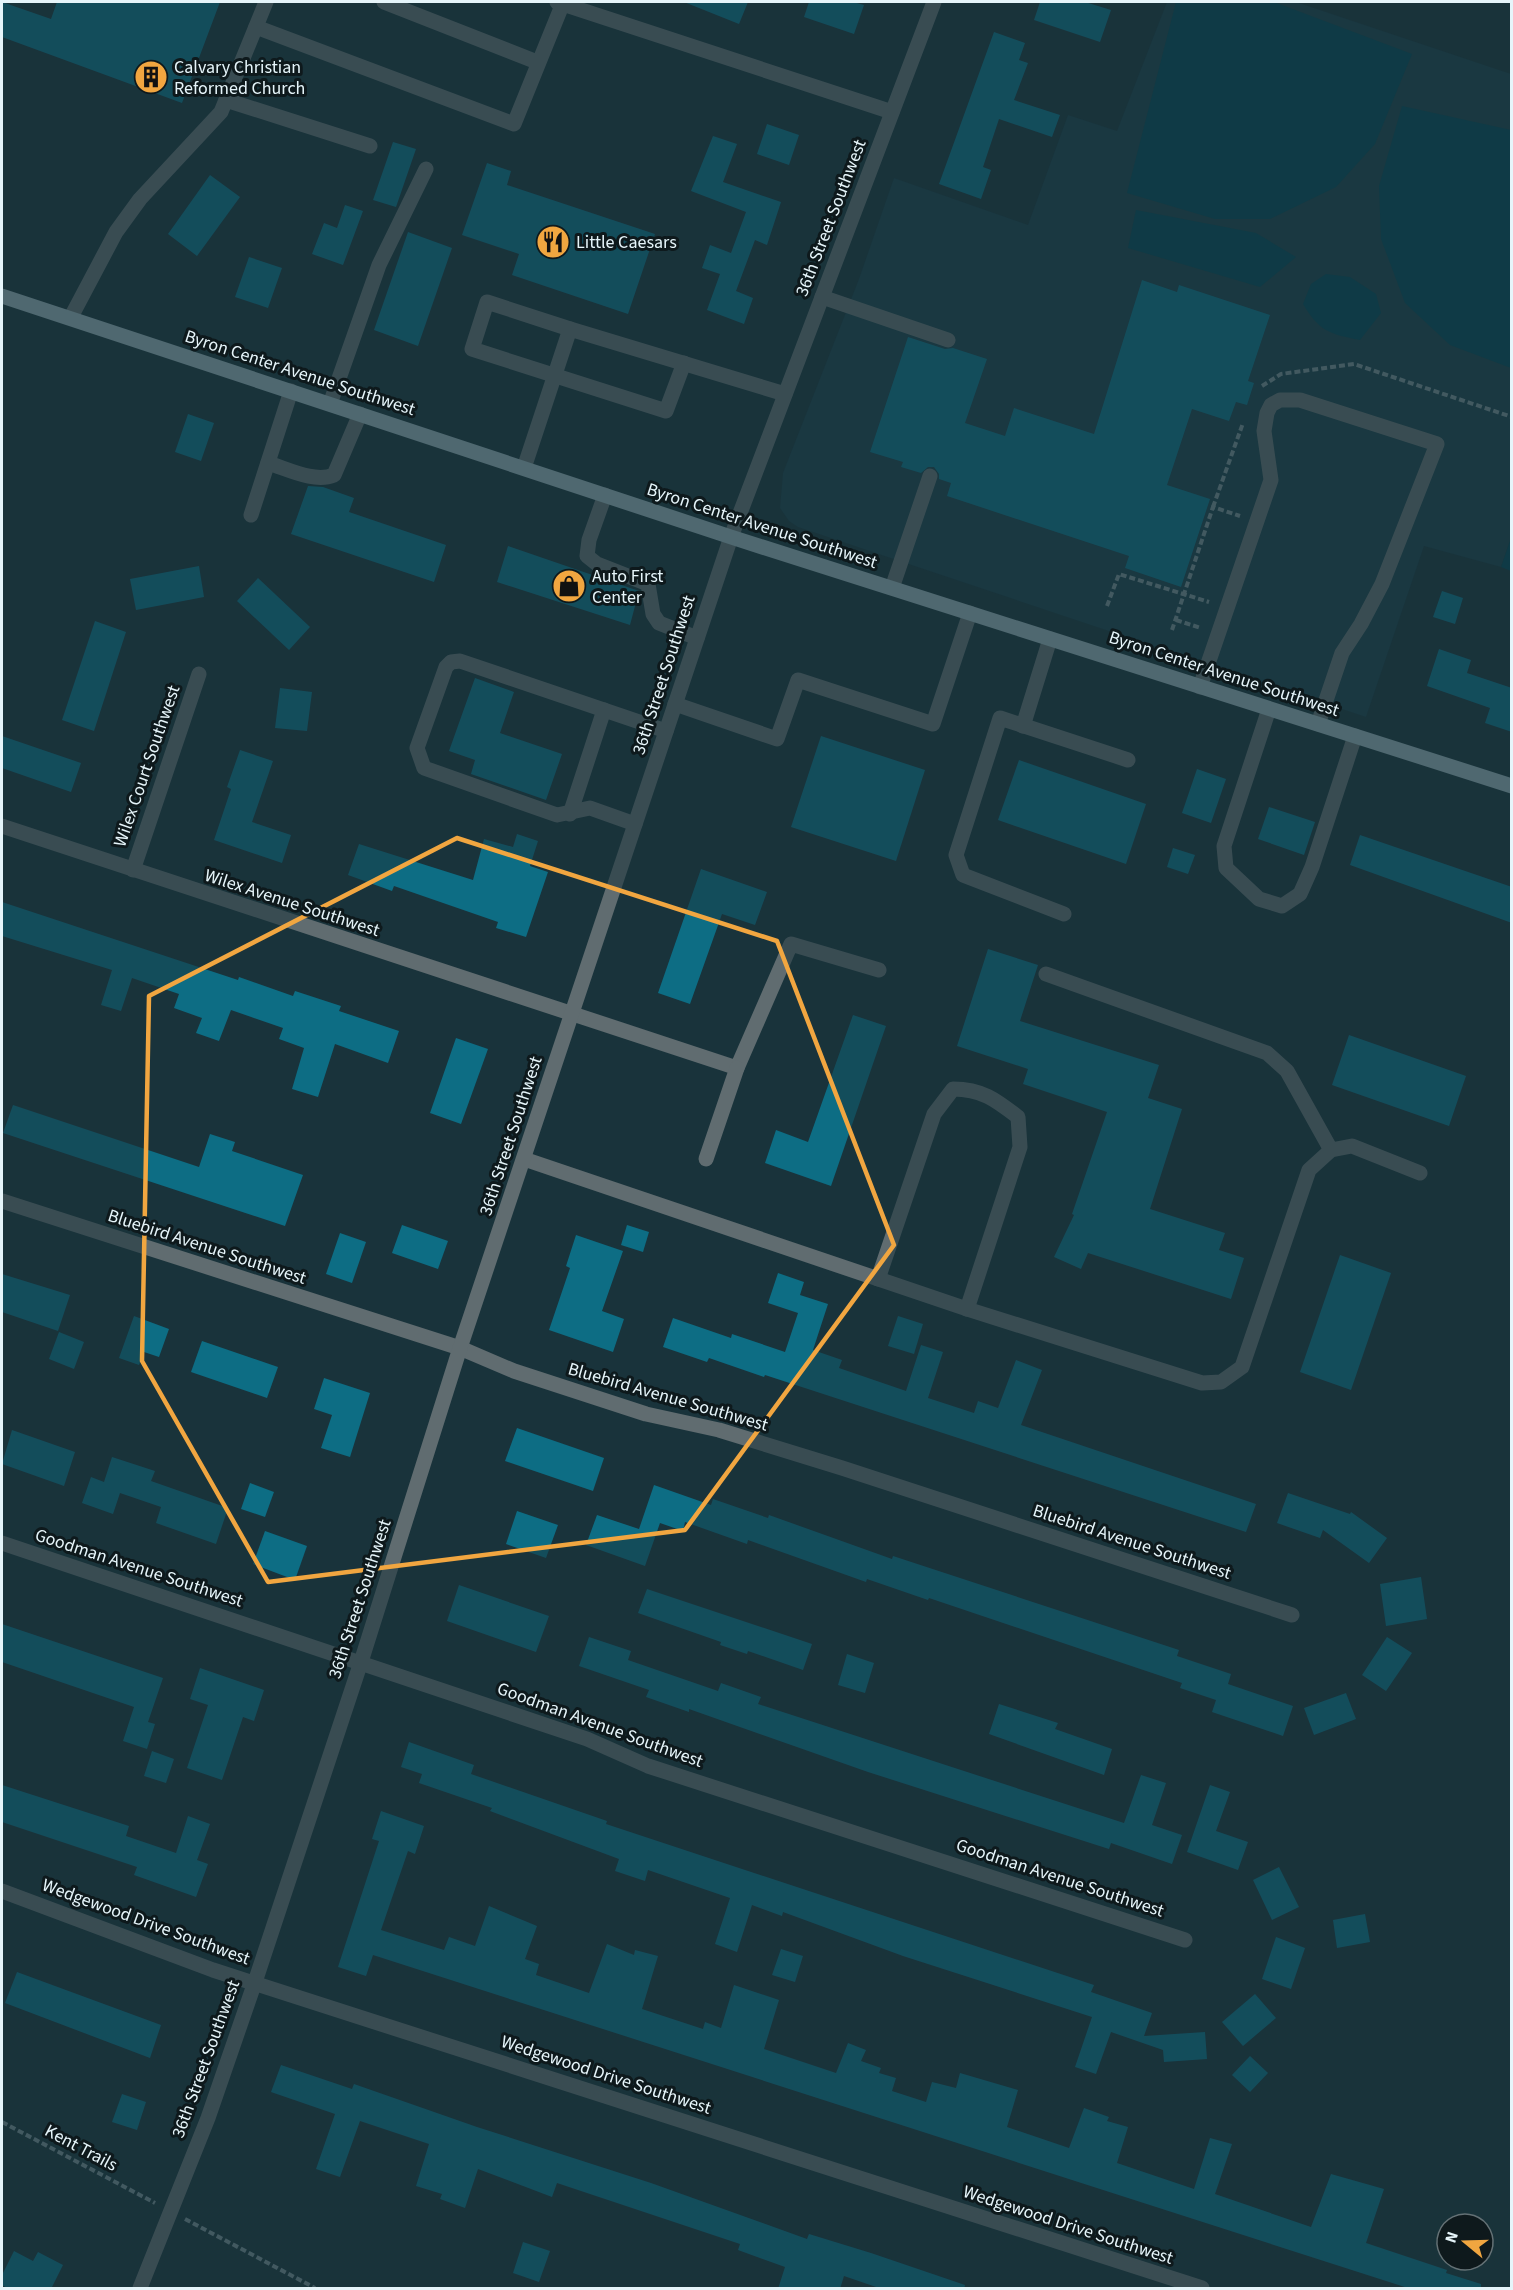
<svg xmlns="http://www.w3.org/2000/svg" width="1513" height="2290" font-family="'Source Sans 3',sans-serif">
  <style>
    .built { fill: #1b3e49 }
    .green { fill: #034454 }
    .building { fill: #0d6d84 }
    .lines { fill: none; stroke-linecap: round; stroke-linejoin: round }
    .path { stroke: #73888f; stroke-width: 4; stroke-dasharray: 6 3; stroke-linecap: butt }
    .minor { stroke: #606c70; stroke-width: 15 }
    .major { stroke: #90a9b1; stroke-width: 15 }
    .marked { fill: none; stroke: #f1a640; stroke-width: 4.5; stroke-linejoin: round }
    .labels { text-anchor: middle; dominant-baseline: central; stroke-width: 6; stroke-linejoin: round; paint-order: stroke }
    .poi-label { font-size: 18px; fill: #e6f5fa; stroke: #0e191c; text-anchor: start }
    .street-label { font-size: 18px; fill: #e6f5fa; stroke: #0e191c }
  </style>
  <rect width="100%" height="100%" fill="#19333b"/>
  <!-- built -->
  <polygon class="built" points="1167,2 1296,2 1511,74 1511,538 1501,567 1424,546 1366,717 798,527 789,521 780,508 783,473 859,279 894,178 1028,225 1068,115 1117,131"/>
  <!-- green -->
  <g class="green">
    <polygon points="1176,2 1274,2 1412,54 1375,144 1336,187 1270,219 1215,219 1127,193"/>
    <polygon points="1402,106 1511,130 1511,368 1450,345 1405,303 1381,239 1379,186"/>
    <polygon points="1136,210 1256,233 1296,257 1260,287 1128,248"/>
    <path d="M1326,274L1350,277L1376,294L1381,313L1360,340C1329,334 1319,331 1303,304L1311,284Z"/>
    <polygon points="1511,538 1511,571 1501,567"/>
  </g>
  <!-- building -->
  <g class="building">
    <polygon points="2,2 51,19 57,2 220,2 182,103 2,37"/>
    <polygon points="684,2 748,2 739,24"/>
    <polygon points="809,2 853,2 864,5 854,34 804,17"/>
    <polygon points="1040,2 1085,2 1111,10 1100,42 1034,20"/>
    <polygon points="994,32 1025,43 1019,60 1028,63 1014,100 1060,115 1052,137 999,119 983,167 991,170 981,199 939,184"/>
    <polygon points="767,124 799,135 789,165 757,154"/>
    <polygon points="713,136 737,144 723,182 781,202 767,245 755,240 736,291 753,298 744,324 707,310 720,274 702,268 710,245 731,253 746,212 691,191"/>
    <polygon points="393,142 416,149 396,207 373,200"/>
    <polygon points="487,163 511,171 507,185 655,234 628,314 512,275 519,254 462,235"/>
    <polygon points="210,175 240,197 197,256 168,234"/>
    <polygon points="345,205 363,211 343,265 312,254 324,223 337,228"/>
    <polygon points="408,232 452,248 418,346 374,330"/>
    <polygon points="249,257 282,268 268,308 235,297"/>
    <polygon points="1142,280 1177,292 1179,285 1270,315 1248,381 1254,383 1247,405 1236,402 1229,421 1192,409 1167,485 1210,499 1181,587 1125,568 1129,556 947,496 951,483 939,479 939,474 934,467 928,467 921,473 901,467 903,462 870,452 908,337 945,349 953,348 987,359 965,423 1005,436 1014,408 1094,434"/>
    <polygon points="188,414 214,423 201,461 175,452"/>
    <polygon points="308,486 323,487 354,498 349,512 446,545 434,582 291,534"/>
    <polygon points="508,546 639,591 630,625 497,582"/>
    <polygon points="199,566 204,597 136,610 130,579"/>
    <polygon points="258,578 310,627 289,650 237,601"/>
    <polygon points="1442,591 1463,598 1455,624 1433,617"/>
    <polygon points="95,621 126,632 94,731 62,720"/>
    <polygon points="1439,649 1471,660 1467,673 1512,688 1512,732 1485,723 1490,708 1427,686"/>
    <polygon points="475,678 514,692 500,733 562,754 546,800 471,774 475,760 449,751"/>
    <polygon points="280,688 312,692 307,731 275,728"/>
    <polygon points="2,736 81,763 71,792 2,768"/>
    <polygon points="821,736 925,770 896,861 791,827"/>
    <polygon points="240,750 273,761 252,822 291,835 282,863 214,840 231,789 227,787"/>
    <polygon points="1019,760 1146,804 1126,864 998,820"/>
    <polygon points="1197,769 1226,779 1211,823 1182,813"/>
    <polygon points="1269,807 1315,822 1304,855 1258,839"/>
    <polygon points="517,834 538,841 530,866 548,872 526,937 496,928 498,922 394,886 392,891 348,875 359,844 473,880 484,839 513,847"/>
    <polygon points="1360,835 1512,887 1512,923 1350,865"/>
    <polygon points="1173,848 1195,855 1188,874 1167,867"/>
    <polygon points="701,869 767,892 755,925 722,914 690,1004 658,993"/>
    <polygon points="2,902 238,980 239,977 293,996 295,991 341,1006 339,1011 399,1031 388,1063 335,1044 318,1097 292,1089 304,1048 279,1039 283,1028 231,1010 219,1041 196,1033 202,1018 174,1008 179,994 132,978 121,1011 101,1005 112,970 2,936"/>
    <polygon points="988,949 1038,965 1020,1021 1159,1065 1148,1098 1182,1109 1150,1209 1225,1233 1219,1250 1244,1258 1231,1299 1088,1253 1081,1269 1054,1257 1074,1215 1072,1214 1107,1112 1023,1084 1028,1069 957,1046"/>
    <polygon points="853,1015 886,1026 831,1186 765,1163 776,1130 808,1142"/>
    <polygon points="1349,1035 1466,1076 1449,1126 1332,1085"/>
    <polygon points="456,1038 488,1049 461,1124 430,1113"/>
    <polygon points="13,1105 199,1167 210,1134 235,1142 232,1151 303,1175 285,1226 3,1133"/>
    <polygon points="402,1225 448,1241 438,1269 392,1253"/>
    <polygon points="627,1225 649,1232 643,1252 621,1245"/>
    <polygon points="340,1233 366,1242 352,1283 326,1274"/>
    <polygon points="576,1235 623,1251 602,1311 624,1319 613,1352 549,1330 570,1268 566,1266"/>
    <polygon points="1340,1255 1391,1273 1351,1390 1300,1372"/>
    <polygon points="778,1273 804,1282 800,1295 828,1304 813,1350 842,1360 839,1368 906,1391 921,1345 943,1352 928,1398 974,1413 978,1401 998,1408 1016,1360 1042,1370 1021,1425 1256,1504 1246,1532 765,1375 764,1377 709,1358 707,1362 663,1347 673,1318 731,1338 732,1334 785,1352 798,1313 768,1303"/>
    <polygon points="2,1274 70,1295 58,1331 2,1312"/>
    <polygon points="134,1316 169,1329 159,1357 144,1352 139,1365 119,1358"/>
    <polygon points="898,1316 923,1324 914,1354 888,1346"/>
    <polygon points="59,1332 84,1342 74,1369 49,1359"/>
    <polygon points="202,1341 278,1367 267,1398 191,1372"/>
    <polygon points="324,1378 370,1393 350,1457 321,1448 332,1415 314,1409"/>
    <polygon points="517,1428 604,1458 593,1491 505,1461"/>
    <polygon points="12,1430 75,1452 64,1486 2,1464"/>
    <polygon points="112,1457 155,1471 151,1481 228,1508 216,1544 156,1523 161,1507 120,1493 113,1514 82,1503 91,1477 104,1482"/>
    <polygon points="250,1483 274,1492 265,1517 241,1509"/>
    <polygon points="654,1485 711,1505 713,1499 768,1518 769,1515 892,1559 893,1556 1179,1650 1177,1656 1231,1674 1228,1684 1293,1706 1283,1736 1212,1712 1216,1700 1180,1688 1182,1683 929,1598 928,1600 867,1579 866,1582 748,1540 747,1544 685,1522 683,1531 660,1523 645,1566 586,1545 597,1515 639,1529"/>
    <polygon points="1288,1493 1350,1514 1351,1512 1387,1538 1369,1563 1323,1530 1320,1538 1277,1523"/>
    <polygon points="517,1511 558,1525 546,1558 506,1544"/>
    <polygon points="265,1531 307,1546 295,1580 253,1564"/>
    <polygon points="1421,1577 1427,1619 1386,1626 1380,1584"/>
    <polygon points="459,1585 549,1616 536,1652 447,1621"/>
    <polygon points="647,1589 812,1644 803,1670 748,1651 747,1654 720,1645 721,1642 638,1613"/>
    <polygon points="2,1624 163,1678 148,1722 155,1724 147,1749 123,1741 134,1707 2,1662"/>
    <polygon points="589,1637 631,1651 628,1660 718,1691 721,1683 761,1697 758,1704 1124,1823 1141,1775 1166,1783 1152,1825 1182,1835 1172,1864 1111,1843 1109,1849 868,1772 689,1709 689,1712 646,1697 649,1690 579,1666"/>
    <polygon points="1387,1637 1412,1653 1386,1691 1362,1675"/>
    <polygon points="847,1654 874,1663 865,1693 838,1685"/>
    <polygon points="200,1668 264,1690 254,1721 243,1717 222,1780 187,1768 208,1705 190,1699"/>
    <polygon points="1346,1693 1356,1719 1314,1735 1304,1708"/>
    <polygon points="999,1704 1058,1723 1055,1729 1112,1749 1104,1775 989,1734"/>
    <polygon points="409,1742 474,1765 471,1774 607,1821 606,1824 1094,1985 1091,1992 1152,2013 1144,2036 1205,2032 1207,2059 1164,2062 1163,2050 1111,2032 1096,2074 1075,2067 1092,2017 903,1956 783,1912 782,1916 752,1905 737,1952 715,1944 730,1898 648,1870 645,1881 615,1871 619,1859 490,1811 492,1808 419,1783 422,1774 401,1767"/>
    <polygon points="152,1751 174,1759 166,1783 144,1776"/>
    <polygon points="2,1785 129,1826 126,1836 176,1853 188,1816 210,1824 197,1860 208,1864 196,1897 134,1875 137,1867 2,1822"/>
    <polygon points="1210,1785 1230,1792 1216,1831 1248,1842 1238,1870 1187,1852"/>
    <polygon points="381,1811 424,1826 415,1854 408,1851 381,1930 444,1950 449,1937 475,1946 489,1906 537,1926 525,1959 539,1964 536,1975 589,1993 607,1944 634,1955 635,1950 658,1956 642,2009 703,2029 705,2022 721,2028 734,1985 779,2000 764,2049 836,2073 848,2043 866,2050 861,2061 881,2068 879,2073 896,2078 892,2091 926,2102 932,2082 956,2088 960,2073 1018,2090 1007,2127 1069,2148 1084,2108 1109,2117 1107,2121 1128,2127 1117,2163 1194,2189 1210,2138 1232,2144 1215,2194 1311,2227 1331,2174 1384,2189 1366,2243 1447,2270 1446,2273 1481,2284 1481,2289 1411,2289 373,1955 366,1976 338,1967 379,1841 372,1839"/>
    <polygon points="1279,1867 1299,1907 1272,1920 1253,1880"/>
    <polygon points="1365,1914 1370,1942 1337,1948 1333,1920"/>
    <polygon points="1276,1937 1305,1948 1291,1989 1262,1979"/>
    <polygon points="781,1949 803,1956 795,1982 772,1975"/>
    <polygon points="17,1972 161,2025 150,2058 5,2003"/>
    <polygon points="1255,1994 1276,2018 1243,2046 1222,2022"/>
    <polygon points="1250,2056 1268,2073 1250,2092 1232,2075"/>
    <polygon points="281,2065 352,2089 354,2084 477,2127 651,2183 807,2239 809,2234 871,2253 965,2285 964,2289 882,2289 844,2276 840,2289 778,2289 785,2267 738,2250 740,2244 557,2183 552,2197 478,2169 465,2208 440,2199 442,2194 416,2186 429,2144 360,2121 340,2177 316,2169 335,2114 271,2092"/>
    <polygon points="122,2094 146,2102 137,2130 112,2122"/>
    <polygon points="523,2242 550,2251 539,2282 513,2273"/>
    <polygon points="14,2251 33,2261 38,2252 63,2265 51,2289 9,2289 2,2285 2,2275"/>
  </g>
  <g class="lines">
    <!-- path -->
    <g class="path">
      <polyline points="1262,386 1281,374 1354,364 1512,417"/>
      <polyline points="1213,507 1243,423"/>
      <polyline points="1107,606 1119,574 1209,602"/>
      <polyline points="1176,620 1201,628"/>
      <polyline points="1172,630 1213,507 1240,516"/>
      <polyline points="2,2122 155,2203"/>
      <polyline points="185,2219 315,2288"/>
    </g>
    <!-- minor -->
    <g class="minor">
      <polyline points="384,2 537,62"/>
      <polyline points="557,2 892,112"/>
      <polyline points="256,27 514,124 563,3"/>
      <polyline points="226,100 370,146"/>
      <polyline points="822,297 948,340"/>
      <polyline points="71,317 116,232 140,199 221,112 266,2"/>
      <polyline points="570,329 487,302 472,349 666,411 684,363"/>
      <polyline points="330,404 379,265 426,169"/>
      <path d="M268,463C288,469 314,483 334,475L360,414"/>
      <polyline points="524,468 570,329 785,394"/>
      <polyline points="605,495 589,540 587,556 597,564 648,584 653,614 659,623 697,638"/>
      <polyline points="251,515 291,391"/>
      <polyline points="892,588 930,476"/>
      <polyline points="1200,687 1271,480 1264,431 1267,413 1271,405 1280,400 1300,400 1437,444 1382,584 1361,624 1342,653 1318,724"/>
      <polyline points="675,704 777,739 798,680 933,724 970,613"/>
      <polyline points="1269,709 1224,846 1226,868 1259,899 1282,906 1300,894 1312,867 1355,736"/>
      <polyline points="1023,726 1050,639"/>
      <polyline points="570,814 604,710"/>
      <polyline points="635,824 590,808 557,815 424,768 417,748 446,667 451,662 460,661 666,731"/>
      <polyline points="2,826 737,1068 791,944 879,970"/>
      <polyline points="133,870 199,674"/>
      <polyline points="1064,914 963,875 956,855 1000,718 1128,760"/>
      <polyline points="1046,974 1267,1053 1287,1071 1331,1150"/>
      <polyline points="524,1159 967,1309 1202,1383 1221,1382 1242,1367 1309,1170 1331,1150 1352,1146 1420,1173"/>
      <polyline points="706,1159 737,1068"/>
      <polyline points="2,1201 460,1348 514,1371 646,1414 719,1430 842,1468 1292,1615"/>
      <path d="M878,1279L934,1114L953,1089C982,1089 996,1100 1018,1117L1020,1147L967,1309"/>
      <polyline points="2,1543 587,1739 648,1766 1185,1940"/>
      <polyline points="2,1891 213,1970 1202,2288"/>
      <polyline points="140,2288 208,2118 255,1982 361,1662 460,1348 731,537 934,2"/>
    </g>
    <!-- major -->
    <polyline class="major" points="2,296 731,537 1512,786"/>
  </g>
  <!-- marked area -->
  <path d="M0 0H1513V2290H0ZM457,838L777,941L894,1245L685,1530L268,1582L142,1361L149,996Z" fill="#19333b" fill-opacity=".55" fill-rule="evenodd"/>
  <path class="marked" d="M457,838L777,941L894,1245L685,1530L268,1582L142,1361L149,996Z"/>
  <!-- icons -->
  <defs>
    <symbol id="building-disc" viewBox="-11 -11 22 22"><circle r="9.5" fill="#f1a640" stroke="#0e191c"/><path d="M-4-6H4V6H1V3H-1V6H-4ZM-2.5-4.3h1.7v1.8h-1.7ZM.8-4.3h1.7v1.8H.8ZM-2.5-1h1.7V.8h-1.7ZM.8-1h1.7V.8H.8Z" fill="#111"/></symbol>
    <symbol id="restaurant-disc" viewBox="-11 -11 22 22"><circle r="9.5" fill="#f1a640" stroke="#0e191c"/><path d="M-5-6h1v4h1v-4h1v4h1v-4h1v5L-1.5 .5V6h-2V.5L-5-1ZM5-6V6H3V1.5H1.5Q1.5-4 5-6Z" fill="#111"/></symbol>
    <symbol id="shop-disc" viewBox="-11 -11 22 22"><circle r="9.5" fill="#f1a640" stroke="#0e191c"/><path d="M-5-2.5h2.3a2.7 3.5 0 0 1 5.4 0H5L5.5 6h-11ZM-1.5-2.5h3a1.5 2.3 0 0 0-3 0Z" fill="#111"/></symbol>
  </defs>
  <g fill-rule="evenodd">
    <use href="#building-disc" x="132" y="58" width="38" height="38"/>
    <use href="#restaurant-disc" x="534" y="223" width="38" height="38"/>
    <use href="#shop-disc" x="550" y="567" width="38" height="38"/>
  </g>
  <g class="labels">
    <!-- poi labels -->
    <g class="poi-label">
      <text x="174" y="67">Calvary Christian<tspan x="174" dy="21">Reformed Church</tspan></text>
      <text x="576" y="242">Little Caesars</text>
      <text x="592" y="576">Auto First<tspan x="592" dy="21">Center</tspan></text>
    </g>
    <!-- street labels -->
    <g class="street-label">
      <text transform="translate(831 218) rotate(-69)">36th Street Southwest</text>
      <text transform="translate(300 373) rotate(18)">Byron Center Avenue Southwest</text>
      <text transform="translate(762 526) rotate(18)">Byron Center Avenue Southwest</text>
      <text transform="translate(1224 674) rotate(18)">Byron Center Avenue Southwest</text>
      <text transform="translate(664 675) rotate(-72)">36th Street Southwest</text>
      <text transform="translate(147 766) rotate(-71)">Wilex Court Southwest</text>
      <text transform="translate(292 903) rotate(18)">Wilex Avenue Southwest</text>
      <text transform="translate(511 1136) rotate(-72)">36th Street Southwest</text>
      <text transform="translate(207 1247) rotate(18)">Bluebird Avenue Southwest</text>
      <text transform="translate(668 1397) rotate(16)">Bluebird Avenue Southwest</text>
      <text transform="translate(1132 1542) rotate(18)">Bluebird Avenue Southwest</text>
      <text transform="translate(139 1568) rotate(18)">Goodman Avenue Southwest</text>
      <text transform="translate(360 1599) rotate(-72)">36th Street Southwest</text>
      <text transform="translate(600 1725) rotate(20)">Goodman Avenue Southwest</text>
      <text transform="translate(1060 1878) rotate(18)">Goodman Avenue Southwest</text>
      <text transform="translate(146 1922) rotate(20)">Wedgewood Drive Southwest</text>
      <text transform="translate(206 2059) rotate(-70)">36th Street Southwest</text>
      <text transform="translate(606 2075) rotate(18)">Wedgewood Drive Southwest</text>
      <text transform="translate(81 2148) rotate(28)">Kent Trails</text>
      <text transform="translate(1068 2225) rotate(18)">Wedgewood Drive Southwest</text>
    </g>
  </g>
  <!-- border -->
  <rect width="1513" height="2290" fill="none" stroke="#e6f5fa" stroke-width="6"/>
  <!-- north arrow -->
  <g transform="translate(1465 2242) rotate(289)"><circle r="28" fill="#0e191c" stroke="#647175" stroke-width="1.5"/>
  <path d="M0-4.5L10 22L0 15L-10 22Z" fill="#f1a640"/>
  <text y="-9" font-size="16" font-weight="bold" text-anchor="middle" fill="#e6f5fa">N</text>
  </g>
</svg>
